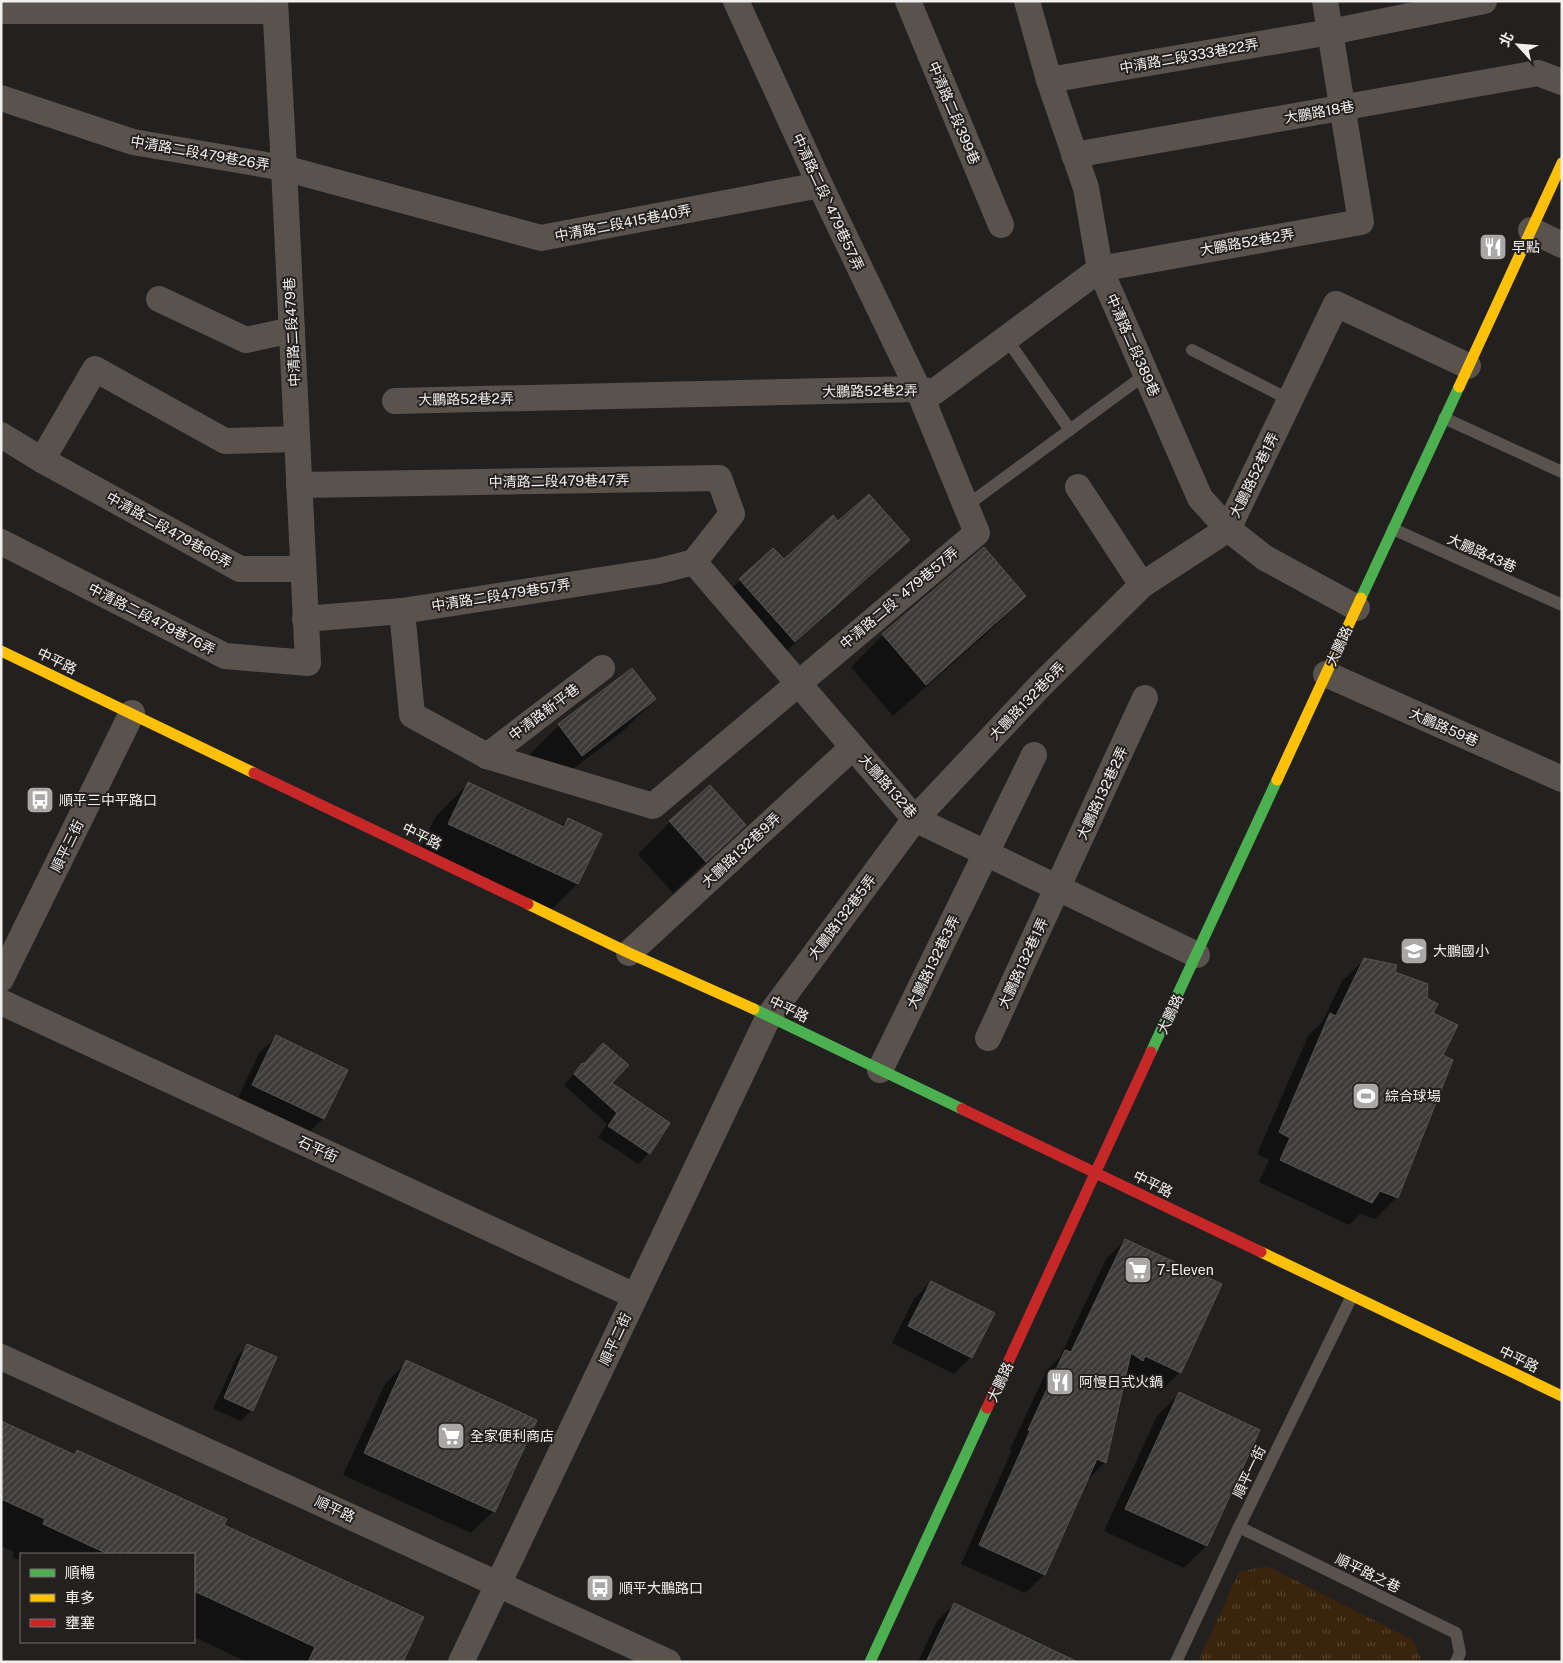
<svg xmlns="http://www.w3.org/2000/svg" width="1563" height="1663" font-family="'Public Sans','Noto Sans TC',sans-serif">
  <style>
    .grass { fill: url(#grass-tufts) }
    .shadow { fill: #0007 }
    .building { fill: url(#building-hatch); stroke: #555453 }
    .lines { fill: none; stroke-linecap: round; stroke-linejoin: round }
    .lane { stroke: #5a524c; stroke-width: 12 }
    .street { stroke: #5a524c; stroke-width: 26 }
    .fast { stroke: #4caf50; stroke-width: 11 }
    .slow { stroke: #ffc107; stroke-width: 11 }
    .jam { stroke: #c62828; stroke-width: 11 }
    .labels { text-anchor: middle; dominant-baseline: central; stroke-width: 4; stroke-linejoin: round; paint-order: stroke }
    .street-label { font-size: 14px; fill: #f2f0ef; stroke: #23201f }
    .poi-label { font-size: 14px; fill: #f2f0ef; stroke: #23201f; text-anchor: start }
  </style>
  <defs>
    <pattern id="grass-tufts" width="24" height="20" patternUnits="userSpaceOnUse" patternTransform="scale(1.25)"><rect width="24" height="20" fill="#3b240c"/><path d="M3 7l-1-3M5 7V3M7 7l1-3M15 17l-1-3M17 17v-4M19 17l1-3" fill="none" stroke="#584430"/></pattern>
    <pattern id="building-hatch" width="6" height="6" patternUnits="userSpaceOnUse" patternTransform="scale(1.25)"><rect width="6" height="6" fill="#3c3b3a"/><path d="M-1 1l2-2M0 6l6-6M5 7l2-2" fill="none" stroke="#595857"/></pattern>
  </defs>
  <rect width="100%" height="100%" fill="#222120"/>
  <!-- grass -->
  <polygon class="grass" points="1267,1566 1413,1640 1422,1662 1198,1662 1239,1572"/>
  <!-- shadow -->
  <g class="shadow">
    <polygon points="838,523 908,540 886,562 772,664 717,602 773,550 784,561"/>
    <polygon points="1025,596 993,628 893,716 851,667 883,635"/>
    <polygon points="632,669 655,699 623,731 549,787 527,757 559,725"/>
    <polygon points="468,784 560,827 568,820 600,835 577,884 545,916 417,856 436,816"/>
    <polygon points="670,822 744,825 673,893 638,854"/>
    <polygon points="1365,959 1394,972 1425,999 1432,1013 1442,1056 1397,1197 1375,1219 1360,1214 1349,1225 1259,1182 1269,1160 1257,1154 1308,1036 1323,1021 1342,981"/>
    <polygon points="276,1037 346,1070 323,1119 306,1135 236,1102 259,1053"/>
    <polygon points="582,1065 649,1153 638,1164 598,1137 607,1124 564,1085"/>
    <polygon points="1125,1240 1180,1372 1161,1391 1127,1375 1124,1379 1105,1462 1086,1482 1044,1575 1025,1593 961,1564 1012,1450 1010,1449 1047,1370 1060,1357 1106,1259"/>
    <polygon points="931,1282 971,1357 954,1374 892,1343 914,1299"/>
    <polygon points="247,1346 252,1410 241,1421 213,1409 237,1357"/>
    <polygon points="407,1362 494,1511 471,1533 343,1475 385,1384"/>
    <polygon points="1179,1394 1259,1430 1206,1546 1184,1568 1104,1531 1157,1416"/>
    <polygon points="1,1423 73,1456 78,1451 223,1525 401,1662 247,1662 194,1637 194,1554 21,1554 21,1561 12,1557 14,1552 1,1546"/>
    <polygon points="954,1604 1075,1662 918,1662 937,1621"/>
  </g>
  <!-- building -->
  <g class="building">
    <polygon points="869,494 910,540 795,642 739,579 773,548 784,559 833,515 838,521"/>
    <polygon points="984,547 1026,596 926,685 882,634"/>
    <polygon points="632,668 656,699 582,756 558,724"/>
    <polygon points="468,782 564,827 568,818 602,834 578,884 448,824"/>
    <polygon points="710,785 746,825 706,862 669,821"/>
    <polygon points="1364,958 1397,965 1395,972 1428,984 1427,998 1438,1004 1433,1013 1458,1025 1443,1055 1453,1060 1398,1198 1380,1191 1372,1203 1280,1160 1290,1138 1279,1132 1330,1013 1336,1016"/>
    <polygon points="276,1035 348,1070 324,1119 252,1085"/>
    <polygon points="603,1043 629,1065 612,1083 670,1123 650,1154 608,1126 617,1113 574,1074 582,1063 584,1064"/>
    <polygon points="1125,1239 1222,1284 1181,1373 1145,1356 1143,1361 1131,1353 1106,1463 1097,1459 1045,1575 979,1545 1030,1431 1028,1430 1065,1350 1071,1352"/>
    <polygon points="931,1281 995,1313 972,1358 908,1326"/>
    <polygon points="247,1344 277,1357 253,1411 224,1398"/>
    <polygon points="406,1360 537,1420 495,1512 364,1453"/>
    <polygon points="1179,1392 1260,1430 1207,1546 1125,1509"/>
    <polygon points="1,1421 75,1455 77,1450 227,1519 224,1525 424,1617 403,1662 308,1662 315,1647 194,1591 194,1554 108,1554 43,1524 45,1519 1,1499"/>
    <polygon points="954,1603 1078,1662 926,1662"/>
  </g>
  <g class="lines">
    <!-- lane -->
    <g class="lane">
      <polyline points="1006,338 1070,430"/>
      <polyline points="1192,350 1290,400"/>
      <polyline points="1444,418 1562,472"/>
      <polyline points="966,506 1146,374"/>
      <polyline points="1393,529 1562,605"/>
      <polyline points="1239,1527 1456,1633 1460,1653 1456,1662"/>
      <polyline points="1176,1662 1239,1527 1352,1296"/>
    </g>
    <!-- street -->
    <g class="street">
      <polyline points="908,1 1001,225"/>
      <polyline points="1027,1 1049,80 1086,188 1100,269 1200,498 1228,529 1265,558 1357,608"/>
      <polyline points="1,11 275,11"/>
      <polyline points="1049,80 1330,32 1484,1"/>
      <polyline points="1,98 133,142 284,168 541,238 820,185"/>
      <polyline points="1074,155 1538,73 1562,82"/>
      <polyline points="1531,230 1562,245"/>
      <polyline points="159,299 246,340 292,330"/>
      <polyline points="395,401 918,389 934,392 1100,269 1361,222 1325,1"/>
      <polyline points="1,435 42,460 240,569 303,569"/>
      <polyline points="42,460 95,369 225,441 297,439"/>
      <polyline points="299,485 719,478 732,514 694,562"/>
      <polyline points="1078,487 1142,585 1228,529 1336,304 1468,366"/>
      <polyline points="1,542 225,656 308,663 284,168 275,1"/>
      <polyline points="694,562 915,819 1197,955"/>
      <polyline points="402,611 412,715 487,756 653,806 977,533 918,389 820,185 736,1"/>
      <polyline points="305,619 402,611 659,571 694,562"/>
      <polyline points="1326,674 1562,779"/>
      <polyline points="487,756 602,668"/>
      <polyline points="629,953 853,747"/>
      <polyline points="1,979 132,713"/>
      <polyline points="1,1002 635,1296"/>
      <polyline points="988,1038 1145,698"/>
      <polyline points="880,1070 1034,755"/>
      <polyline points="1,1357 668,1662"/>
      <polyline points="461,1662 769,1016 915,819 1040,686 1142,585"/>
    </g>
    <!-- fast -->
    <g class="fast">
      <polyline points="1361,598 1459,387"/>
      <polyline points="754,1009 962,1109"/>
      <polyline points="1151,1052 1277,780"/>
      <polyline points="870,1662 987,1408"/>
    </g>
    <!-- slow -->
    <g class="slow">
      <polyline points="1459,387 1562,163"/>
      <polyline points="1,651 254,773"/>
      <polyline points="1277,780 1361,598"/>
      <polyline points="528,904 629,953 754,1009"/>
      <polyline points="1261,1252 1562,1396"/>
    </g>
    <!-- jam -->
    <g class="jam">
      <polyline points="254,773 528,904"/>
      <polyline points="962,1109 1261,1252"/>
      <polyline points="987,1408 1151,1052"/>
    </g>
  </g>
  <!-- icons -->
  <defs>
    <symbol id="restaurant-square" viewBox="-11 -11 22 22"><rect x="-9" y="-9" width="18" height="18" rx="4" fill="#a9a8a7" stroke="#23201f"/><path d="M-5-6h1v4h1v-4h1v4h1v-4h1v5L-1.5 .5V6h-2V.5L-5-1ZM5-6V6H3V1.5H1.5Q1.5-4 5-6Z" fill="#fff"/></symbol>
    <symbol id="bus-square" viewBox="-11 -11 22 22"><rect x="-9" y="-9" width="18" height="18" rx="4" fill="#a9a8a7" stroke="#23201f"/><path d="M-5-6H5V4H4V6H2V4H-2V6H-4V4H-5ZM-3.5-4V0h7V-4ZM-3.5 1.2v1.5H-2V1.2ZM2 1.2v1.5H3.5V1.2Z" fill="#fff"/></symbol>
    <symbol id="school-square" viewBox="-11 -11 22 22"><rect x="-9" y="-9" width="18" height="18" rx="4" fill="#a9a8a7" stroke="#23201f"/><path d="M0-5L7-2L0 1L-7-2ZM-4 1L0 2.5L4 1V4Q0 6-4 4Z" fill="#fff"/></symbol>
    <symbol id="stadium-square" viewBox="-11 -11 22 22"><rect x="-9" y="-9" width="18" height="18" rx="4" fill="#a9a8a7" stroke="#23201f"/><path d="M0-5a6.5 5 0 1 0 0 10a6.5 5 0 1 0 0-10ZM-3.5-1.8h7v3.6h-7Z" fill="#fff"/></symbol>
    <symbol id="supermarket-square" viewBox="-11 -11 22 22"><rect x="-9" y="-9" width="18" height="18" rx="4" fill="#a9a8a7" stroke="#23201f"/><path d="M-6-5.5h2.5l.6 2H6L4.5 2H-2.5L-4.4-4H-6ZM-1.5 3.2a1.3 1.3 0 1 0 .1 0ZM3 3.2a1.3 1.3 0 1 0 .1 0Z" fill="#fff"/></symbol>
  </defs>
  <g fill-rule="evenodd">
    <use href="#restaurant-square" x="1477" y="231" width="32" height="32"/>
    <use href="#bus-square" x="24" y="784" width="32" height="32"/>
    <use href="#school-square" x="1398" y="935" width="32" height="32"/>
    <use href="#stadium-square" x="1350" y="1080" width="32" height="32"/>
    <use href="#supermarket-square" x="1122" y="1254" width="32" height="32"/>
    <use href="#restaurant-square" x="1044" y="1366" width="32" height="32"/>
    <use href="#supermarket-square" x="435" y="1420" width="32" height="32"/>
    <use href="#bus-square" x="584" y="1572" width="32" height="32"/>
  </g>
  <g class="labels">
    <!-- street labels -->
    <g class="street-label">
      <text transform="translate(1189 56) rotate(-10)">中清路二段333巷22弄</text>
      <text transform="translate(1319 112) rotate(-10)">大鵬路18巷</text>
      <text transform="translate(954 113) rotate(67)">中清路二段399巷</text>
      <text transform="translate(200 153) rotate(10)">中清路二段479巷26弄</text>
      <text transform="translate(828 202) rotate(65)">中清路二段ˋ479巷57弄</text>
      <text transform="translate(623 223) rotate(-11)">中清路二段415巷40弄</text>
      <text transform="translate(1247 242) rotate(-10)">大鵬路52巷2弄</text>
      <text transform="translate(292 332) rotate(-93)">中清路二段479巷</text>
      <text transform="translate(1133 345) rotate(66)">中清路二段389巷</text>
      <text transform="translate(870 391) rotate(-1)">大鵬路52巷2弄</text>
      <text transform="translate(466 399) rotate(-1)">大鵬路52巷2弄</text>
      <text transform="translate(1254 475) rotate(-64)">大鵬路52巷1弄</text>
      <text transform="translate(559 481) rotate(-1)">中清路二段479巷47弄</text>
      <text transform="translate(169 530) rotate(29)">中清路二段479巷66弄</text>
      <text transform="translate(1482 553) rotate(24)">大鵬路43巷</text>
      <text transform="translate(501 595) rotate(-9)">中清路二段479巷57弄</text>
      <text transform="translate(899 598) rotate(-40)">中清路二段ˋ479巷57弄</text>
      <text transform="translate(152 619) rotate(27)">中清路二段479巷76弄</text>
      <text transform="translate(1339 646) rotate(-65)">大鵬路</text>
      <text transform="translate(57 661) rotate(26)">中平路</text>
      <text transform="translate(1027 701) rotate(-46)">大鵬路132巷6弄</text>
      <text transform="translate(544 712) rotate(-37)">中清路新平巷</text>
      <text transform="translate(1444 727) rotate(24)">大鵬路59巷</text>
      <text transform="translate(888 786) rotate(49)">大鵬路132巷</text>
      <text transform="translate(1102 793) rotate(-65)">大鵬路132巷2弄</text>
      <text transform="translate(422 836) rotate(26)">中平路</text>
      <text transform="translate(67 846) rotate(-64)">順平三街</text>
      <text transform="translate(741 850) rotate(-43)">大鵬路132巷9弄</text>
      <text transform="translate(842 917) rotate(-53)">大鵬路132巷5弄</text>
      <text transform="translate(933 962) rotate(-64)">大鵬路132巷3弄</text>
      <text transform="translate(1023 963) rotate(-65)">大鵬路132巷1弄</text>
      <text transform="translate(789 1009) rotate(26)">中平路</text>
      <text transform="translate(1170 1014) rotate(-65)">大鵬路</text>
      <text transform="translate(318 1149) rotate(25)">石平街</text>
      <text transform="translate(1153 1184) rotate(26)">中平路</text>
      <text transform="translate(615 1339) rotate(-65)">順平二街</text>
      <text transform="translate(1519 1359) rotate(26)">中平路</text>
      <text transform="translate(1000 1382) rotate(-65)">大鵬路</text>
      <text transform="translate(1249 1472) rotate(-64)">順平一街</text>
      <text transform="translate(335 1509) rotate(25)">順平路</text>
      <text transform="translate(1368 1573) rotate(26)">順平路之巷</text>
    </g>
    <!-- poi labels -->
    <g class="poi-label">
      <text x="1512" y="247">早點</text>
      <text x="59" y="800">順平三中平路口</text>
      <text x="1433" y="951">大鵬國小</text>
      <text x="1385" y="1096">綜合球場</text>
      <text x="1157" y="1270">7-Eleven</text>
      <text x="1079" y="1382">阿慢日式火鍋</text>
      <text x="470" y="1436">全家便利商店</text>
      <text x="619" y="1588">順平大鵬路口</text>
    </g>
  </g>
  <!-- border -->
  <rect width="1563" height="1663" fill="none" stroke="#f2f0ef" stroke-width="5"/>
  <!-- legend -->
  <rect x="20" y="1553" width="175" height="90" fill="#23201f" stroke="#767372"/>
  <rect x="30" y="1569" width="25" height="8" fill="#4caf50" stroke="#767372"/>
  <text x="65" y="1578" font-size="15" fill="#f2f0ef">順暢</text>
  <rect x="30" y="1594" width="25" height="8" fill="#ffc107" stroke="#767372"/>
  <text x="65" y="1603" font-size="15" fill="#f2f0ef">車多</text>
  <rect x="30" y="1619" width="25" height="8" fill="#c62828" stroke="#767372"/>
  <text x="65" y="1628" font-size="15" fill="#f2f0ef">壅塞</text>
  <!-- north arrow -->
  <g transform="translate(1518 45) rotate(296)" stroke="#23201f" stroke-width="4" paint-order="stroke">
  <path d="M0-4L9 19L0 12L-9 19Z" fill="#f2f0ef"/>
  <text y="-8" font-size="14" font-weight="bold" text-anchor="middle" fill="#f2f0ef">北</text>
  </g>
</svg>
